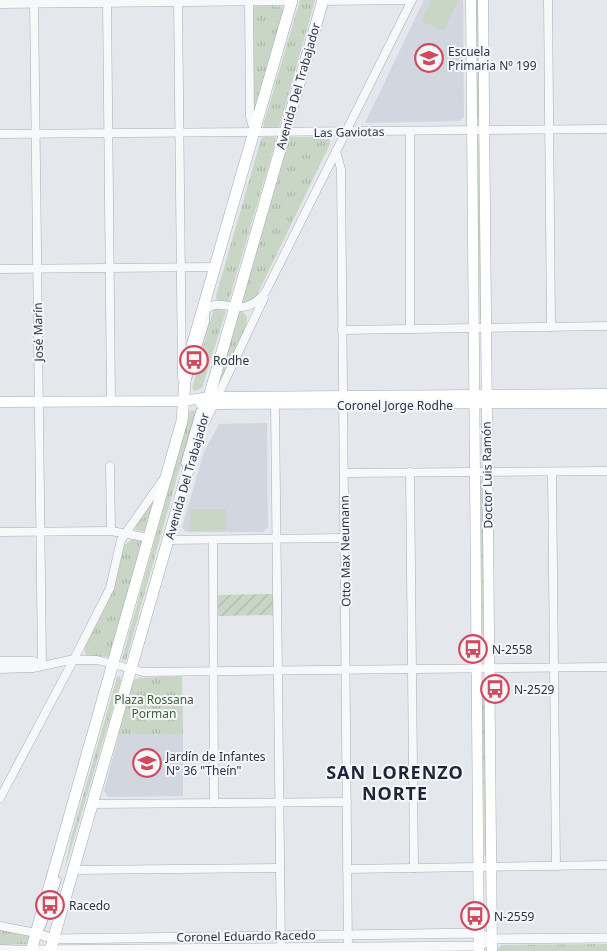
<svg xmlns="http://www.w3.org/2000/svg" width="607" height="951" font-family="'Noto Sans',sans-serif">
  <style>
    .built { fill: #d2d6de }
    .grass { fill: url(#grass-tufts) }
    .garden { fill: url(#garden-furrows) }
    .pitch { fill: #c9d6c5 }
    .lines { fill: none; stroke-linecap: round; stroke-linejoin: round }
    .pedestrian-casing { stroke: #a9aeb7; stroke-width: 7 }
    .minor-casing { stroke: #a9aeb7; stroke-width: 9 }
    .tertiary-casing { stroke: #a9aeb7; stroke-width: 10 }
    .secondary-casing { stroke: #a9aeb7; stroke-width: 11 }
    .primary-casing { stroke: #a3abb8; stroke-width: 12 }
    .pedestrian { stroke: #f7f8fa; stroke-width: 5.5 }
    .minor { stroke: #f7f8fa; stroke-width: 8 }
    .tertiary { stroke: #f7f8fa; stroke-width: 9 }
    .secondary { stroke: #fff; stroke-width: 10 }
    .primary { stroke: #fff; stroke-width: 11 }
    .labels { text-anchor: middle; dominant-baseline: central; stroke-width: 4; stroke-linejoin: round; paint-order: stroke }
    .poi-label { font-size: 12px; fill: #2b3445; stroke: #f4f6f9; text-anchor: start }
    .street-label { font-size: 12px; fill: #2b3445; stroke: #f4f6f9 }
    .park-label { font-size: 12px; fill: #3f6138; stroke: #f4f6f9 }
    .district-label { font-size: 18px; font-weight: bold; letter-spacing: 1px; fill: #1d2536; stroke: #f4f6f9 }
  </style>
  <defs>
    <pattern id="grass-tufts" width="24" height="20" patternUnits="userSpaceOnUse" patternTransform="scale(1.25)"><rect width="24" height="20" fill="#c9d6c5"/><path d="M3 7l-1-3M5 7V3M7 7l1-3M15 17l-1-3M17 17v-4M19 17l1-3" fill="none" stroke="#adb8ab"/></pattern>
    <pattern id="garden-furrows" width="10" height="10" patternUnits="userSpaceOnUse" patternTransform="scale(1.25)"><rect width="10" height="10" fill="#c9d6c5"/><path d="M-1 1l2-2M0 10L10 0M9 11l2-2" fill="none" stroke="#adb8ab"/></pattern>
  </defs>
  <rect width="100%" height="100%" fill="#e4e7ec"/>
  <!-- built -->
  <g class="built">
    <polygon points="424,0 463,0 464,117 459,121 365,123"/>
    <polygon points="267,423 268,527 263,532 186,532 182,527 204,452 219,424"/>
    <polygon points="119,734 183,734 183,796 108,797 104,791"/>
  </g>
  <!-- grass -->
  <g class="grass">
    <polygon points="300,0 315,0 280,125 278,128 265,128 263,126"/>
    <polygon points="474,0 479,0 480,117 477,119"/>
    <polygon points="257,5 284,7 254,118 253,8"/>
    <polygon points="263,137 275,137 276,140 229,300 226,302 217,302 216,296 261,139"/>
    <polygon points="293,137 325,137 330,139 330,144 256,297 253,301 240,305 288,138"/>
    <polygon points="479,140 481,318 480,319 476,142"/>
    <polygon points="214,308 226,311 202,388 194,391 192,388"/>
    <polygon points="242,311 247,317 246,328 219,384 217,383 237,312"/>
    <polygon points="194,410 195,413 126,660 124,661 122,659 190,411"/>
    <polygon points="482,480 484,481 483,659 480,482"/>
    <polygon points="158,495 146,532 135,530 135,526"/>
    <polygon points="133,539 143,541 109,657 86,655 84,648 115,584 124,545"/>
    <polygon points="120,676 121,681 64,872 71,838 117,677"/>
    <polygon points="182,676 183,734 116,734 133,680 139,678"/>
    <polygon points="481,679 485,681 487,854 485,856"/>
    <polygon points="0,929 30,936 28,944 0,945"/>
    <polygon points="607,944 607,951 496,951 500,946 506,945"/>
  </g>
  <!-- garden -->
  <polygon class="garden" points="274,594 274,615 218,616 218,595"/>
  <!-- pitch -->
  <g class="pitch">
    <polygon points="431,0 458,0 444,31 422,21"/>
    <polygon points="190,509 226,509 226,530 190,531"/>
  </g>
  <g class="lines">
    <defs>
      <g id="pedestrian">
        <polygon points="207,310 206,323 187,383 186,381"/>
        <polygon points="201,410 187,464 184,463 199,411"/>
        <polygon points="55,879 58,880 42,927 41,925"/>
      </g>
      <g id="minor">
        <polyline points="34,0 42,665"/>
        <polyline points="107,0 111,401"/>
        <polyline points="178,0 182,378"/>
        <polyline points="249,0 250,117 254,131"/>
        <polyline points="548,0 551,327"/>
        <polyline points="322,1 411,0"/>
        <polyline points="0,4 292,1"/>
        <polyline points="410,131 410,329"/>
        <polyline points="0,134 607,129"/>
        <polyline points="336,151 341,169 348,951"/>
        <polyline points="0,269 215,267"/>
        <path d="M203,313C220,290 241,326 266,291L412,0"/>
        <polyline points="342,330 607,326"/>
        <polyline points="275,405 281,951"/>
        <polyline points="206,421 264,298"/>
        <polyline points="110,466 111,531"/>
        <polyline points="410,472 414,868"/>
        <polyline points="552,472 556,866"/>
        <polyline points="344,473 607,471"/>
        <polyline points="0,532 111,531 149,538"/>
        <polyline points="168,540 344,538"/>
        <polyline points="213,540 214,803"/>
        <polyline points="0,661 33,661 42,665"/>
        <polyline points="0,669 33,668 70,660 97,660 143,672 607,667"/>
        <polyline points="0,798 74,659 110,588 121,540 162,481"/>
        <polyline points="92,804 347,802"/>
        <polyline points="347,869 607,865"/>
        <polyline points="73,870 280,868"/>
        <polyline points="0,926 36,933"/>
        <polyline points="0,949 31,950"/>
      </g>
      <g id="tertiary">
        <polyline points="36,933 53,939 479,933 491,939 607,938"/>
        <polyline points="31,950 479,946 491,939"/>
      </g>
      <g id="secondary">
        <polyline points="471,0 479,951"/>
        <polyline points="483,0 492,951"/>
        <polyline points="0,402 183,401 210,397 607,394"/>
        <polyline points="201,404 607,403"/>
      </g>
      <g id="primary">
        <polyline points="31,951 182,421 186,367 292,0"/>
        <polyline points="50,951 323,0"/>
      </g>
    </defs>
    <!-- pedestrian casing -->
    <use href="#pedestrian" class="pedestrian-casing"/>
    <!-- minor casing -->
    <use href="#minor" class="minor-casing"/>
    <!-- tertiary casing -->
    <use href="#tertiary" class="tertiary-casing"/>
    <!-- secondary casing -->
    <use href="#secondary" class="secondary-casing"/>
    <!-- primary casing -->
    <use href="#primary" class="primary-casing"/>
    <!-- pedestrian -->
    <use href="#pedestrian" class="pedestrian"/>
    <!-- minor -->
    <use href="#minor" class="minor"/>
    <!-- tertiary -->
    <use href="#tertiary" class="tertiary"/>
    <!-- secondary -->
    <use href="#secondary" class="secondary"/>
    <!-- primary -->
    <use href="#primary" class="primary"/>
  </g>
  <!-- icons -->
  <defs>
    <symbol id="school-ring" viewBox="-11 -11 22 22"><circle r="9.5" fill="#f4f6f9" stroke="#d1495b" stroke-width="1.5"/><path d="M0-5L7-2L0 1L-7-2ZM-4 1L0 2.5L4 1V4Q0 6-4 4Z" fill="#d1495b"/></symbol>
    <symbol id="bus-ring" viewBox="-11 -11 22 22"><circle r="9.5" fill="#f4f6f9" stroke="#d1495b" stroke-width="1.5"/><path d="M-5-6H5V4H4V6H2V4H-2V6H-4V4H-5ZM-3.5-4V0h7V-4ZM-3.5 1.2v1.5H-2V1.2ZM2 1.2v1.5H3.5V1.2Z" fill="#d1495b"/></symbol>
  </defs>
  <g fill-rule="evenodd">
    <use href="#school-ring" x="413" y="42" width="32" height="32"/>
    <use href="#bus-ring" x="178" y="344" width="32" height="32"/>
    <use href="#bus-ring" x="457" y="633" width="32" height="32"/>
    <use href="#bus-ring" x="479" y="673" width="32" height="32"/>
    <use href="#school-ring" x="131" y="747" width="32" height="32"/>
    <use href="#bus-ring" x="34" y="889" width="32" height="32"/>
    <use href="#bus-ring" x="459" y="900" width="32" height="32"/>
  </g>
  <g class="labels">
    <!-- poi labels -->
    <g class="poi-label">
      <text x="448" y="51">Escuela<tspan x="448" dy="14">Primaria Nº 199</tspan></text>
      <text x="213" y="360">Rodhe</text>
      <text x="492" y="649">N-2558</text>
      <text x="514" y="689">N-2529</text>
      <text x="166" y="756">Jardín de Infantes<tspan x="166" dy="14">N° 36 "Theín"</tspan></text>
      <text x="69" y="905">Racedo</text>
      <text x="494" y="916">N-2559</text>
    </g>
    <!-- street labels -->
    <g class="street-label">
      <text transform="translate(298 86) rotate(-74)">Avenida Del Trabajador</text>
      <text transform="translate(349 132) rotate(-1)">Las Gaviotas</text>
      <text transform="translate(38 332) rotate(-91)">José Marín</text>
      <text x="395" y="405">Coronel Jorge Rodhe</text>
      <text transform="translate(487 475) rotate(-91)">Doctor Luis Ramón</text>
      <text transform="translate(187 476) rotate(-74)">Avenida Del Trabajador</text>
      <text transform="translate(345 551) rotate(-91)">Otto Max Neumann</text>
      <text transform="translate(246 936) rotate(-1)">Coronel Eduardo Racedo</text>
    </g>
    <!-- park labels -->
    <g class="park-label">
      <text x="154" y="699">Plaza Rossana<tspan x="154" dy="14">Porman</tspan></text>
    </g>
    <!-- district labels -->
    <g class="district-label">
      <text x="395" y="772">SAN LORENZO<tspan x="395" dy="21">NORTE</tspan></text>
    </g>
  </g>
</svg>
